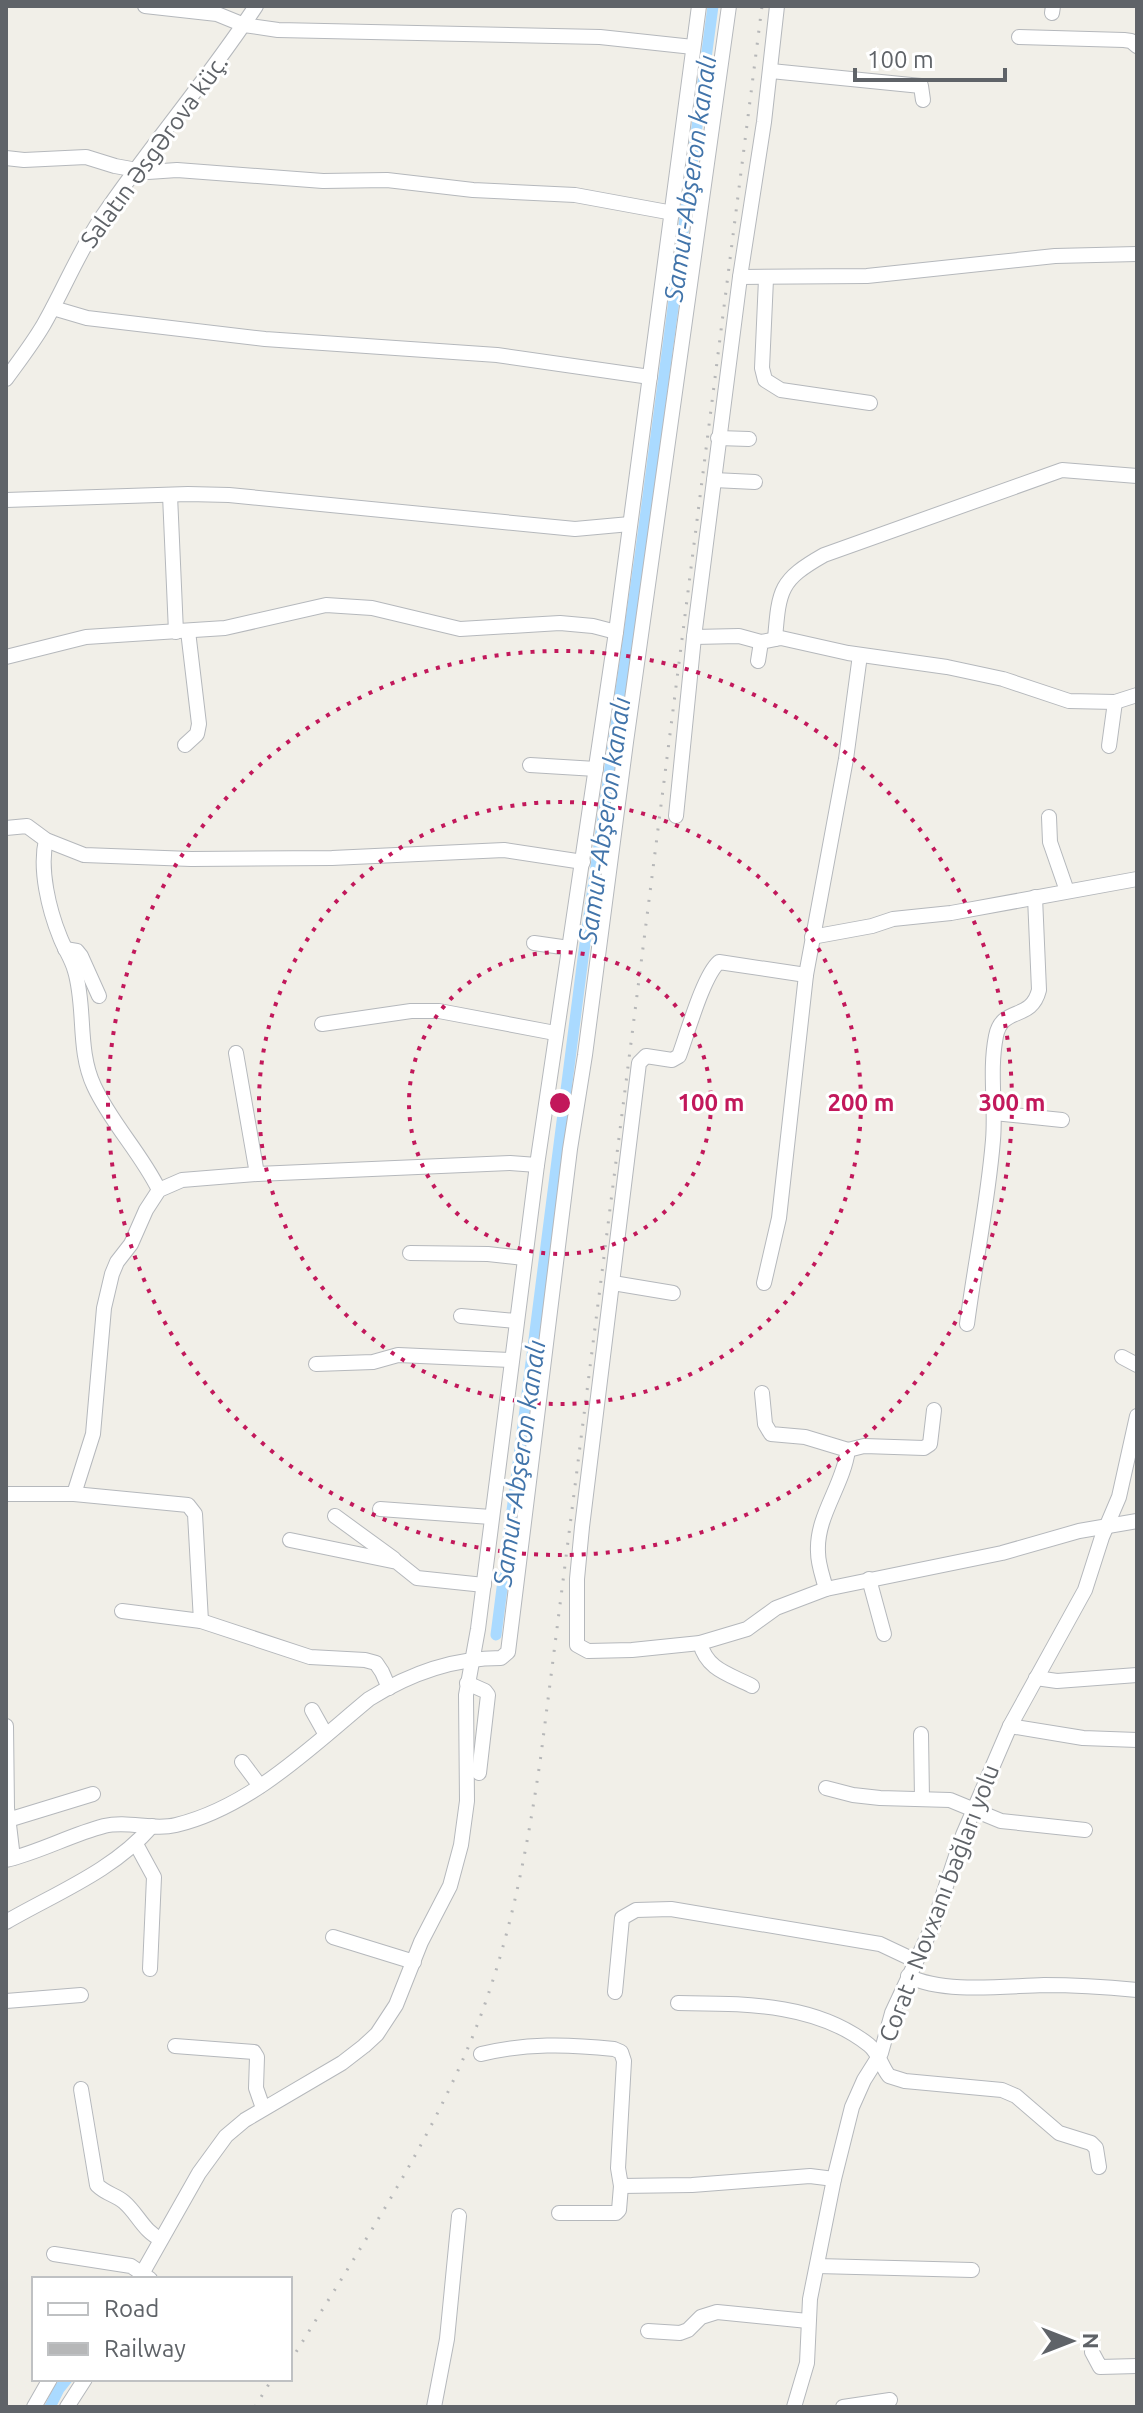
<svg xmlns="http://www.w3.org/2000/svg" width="1143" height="2413" font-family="Ubuntu,sans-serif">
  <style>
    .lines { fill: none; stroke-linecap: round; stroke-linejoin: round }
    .canal { stroke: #aadaff; stroke-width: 11 }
    .minor-casing { stroke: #b5b8bc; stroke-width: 16 }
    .minor { stroke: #fff; stroke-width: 14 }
    .rail { stroke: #b6b7b8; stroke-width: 3; stroke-dasharray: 2 10; stroke-linecap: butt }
    .ring { fill: none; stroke: #c2185b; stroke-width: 4; stroke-dasharray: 4 8 }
    .labels { text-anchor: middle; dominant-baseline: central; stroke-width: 6; stroke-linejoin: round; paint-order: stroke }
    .street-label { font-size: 24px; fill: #5f6368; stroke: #fff }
    .water-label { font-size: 26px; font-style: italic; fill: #4174aa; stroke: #fff }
    .centre { fill: #c2185b; stroke: #fff; stroke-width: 4 }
    .ring-label { font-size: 24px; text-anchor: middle; font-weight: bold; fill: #c2185b; stroke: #fff; stroke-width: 6; stroke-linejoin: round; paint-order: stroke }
  </style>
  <rect width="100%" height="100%" fill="#f1efe8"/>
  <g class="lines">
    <!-- canal -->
    <g class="canal">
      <polyline points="496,1635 583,958 641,549 713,6"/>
      <polyline points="50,2407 59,2389 67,2379"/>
    </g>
    <defs>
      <g id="minor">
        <polyline points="145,6 217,14 244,25 278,30 600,37 693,47"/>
        <polyline points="1052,13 1053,6"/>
        <polyline points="1019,37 1124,40 1131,41 1137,46"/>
        <polyline points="771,71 921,86 923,100"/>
        <polyline points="6,158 24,160 86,157 115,166 148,172 177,170 323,181 387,180 473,190 575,195 673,213"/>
        <polyline points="740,277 867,276 1055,256 1137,254"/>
        <polyline points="766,279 762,368 765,380 781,390 870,403"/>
        <polyline points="53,308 87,318 265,339 497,355 650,377"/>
        <path d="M6,379C19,361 33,343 44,324C64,289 79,251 102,217C151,145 208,79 256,6"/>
        <polyline points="718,438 749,439"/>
        <polyline points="714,480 755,482"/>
        <polyline points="170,495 176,632"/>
        <polyline points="6,500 188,494 229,495 575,529 630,524"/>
        <path d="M775,639C779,589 780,580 824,555L1062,470L1137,476"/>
        <polyline points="761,642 739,636 694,637 740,277 764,122 777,6"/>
        <polyline points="6,657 86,637 225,628 326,605 372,608 460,629 560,623 593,626 616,632"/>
        <polyline points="758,661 761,642 781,638 848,653 947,667 1003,679 1069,701 1115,702 1137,695"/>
        <polyline points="185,745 197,734 199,724 188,631"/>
        <polyline points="1109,746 1115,702"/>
        <polyline points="530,765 596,769"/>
        <polyline points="676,816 694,637"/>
        <polyline points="1049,817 1050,842 1067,891"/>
        <polyline points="6,828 27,826 46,840 84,855 191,859 332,858 504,850 583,862"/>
        <path d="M46,840C39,869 49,910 60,937C64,948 72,959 75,971C86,1008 77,1050 94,1086C111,1123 141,1153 159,1190"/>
        <polyline points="812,937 872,926 893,919 951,913 1137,879"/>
        <polyline points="534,943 569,948"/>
        <polyline points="65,949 77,951 81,956 99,996"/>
        <path d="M806,975L719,962C703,976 687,1035 679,1056L672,1060L646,1056L639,1063L582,1527L577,1579V1645L588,1651L632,1650L700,1643L747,1629L776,1608L826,1589L1002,1553L1079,1531L1137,1521"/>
        <polyline points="322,1024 411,1011 439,1011 555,1033"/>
        <polyline points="236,1053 257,1174"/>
        <polyline points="994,1113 1062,1120"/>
        <polyline points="410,1253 488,1254 524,1258"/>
        <polyline points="613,1283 673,1293"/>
        <polyline points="764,1283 779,1218 806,975 846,759 860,655"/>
        <polyline points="461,1316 516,1321"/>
        <path d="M967,1324C975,1263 988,1202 993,1140C996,1105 989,1071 996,1036C1002,1005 1031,1022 1039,990L1035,897"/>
        <polyline points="1122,1357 1137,1365"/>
        <polyline points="316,1364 373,1362 398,1355 511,1360"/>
        <path d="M762,1393L765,1424L771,1434L805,1437L848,1450C843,1486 816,1516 818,1552C818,1565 823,1577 826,1589"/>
        <polyline points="848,1450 864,1446 924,1448 930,1444 934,1410"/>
        <polyline points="6,1494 74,1494 188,1505 195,1514 201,1621"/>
        <polyline points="74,1494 93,1434 104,1308 112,1274 117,1262 131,1244 146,1210 159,1190 182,1180 257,1174 510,1163 537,1165"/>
        <polyline points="380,1509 491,1517"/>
        <polyline points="335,1516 394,1559"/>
        <polyline points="290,1540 397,1562 417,1578 484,1585"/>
        <polyline points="869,1579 884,1634"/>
        <polyline points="122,1611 201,1621 310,1657 365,1660 376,1663 382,1672 389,1688"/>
        <path d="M700,1643C707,1670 729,1674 752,1686"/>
        <polyline points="1036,1678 1057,1681 1137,1675"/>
        <polyline points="467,1683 485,1691 488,1695 479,1773"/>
        <polyline points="312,1710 326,1735"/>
        <polyline points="6,1726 7,1808 13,1858"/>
        <polyline points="1010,1726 1083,1738 1137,1740"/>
        <polyline points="921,1734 922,1799"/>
        <polyline points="242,1762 260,1786"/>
        <polyline points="826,1788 853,1795 880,1798 950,1800 1001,1821 1085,1830"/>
        <polyline points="8,1820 93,1794"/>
        <polyline points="136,1844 154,1877 150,1969"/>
        <path d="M6,1860C40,1852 70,1835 104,1826C129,1820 152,1831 176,1825C251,1807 312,1746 369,1699C409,1674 454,1658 501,1658L508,1652L570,1149L585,1055L626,742L729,6"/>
        <path d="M6,1922C56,1893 113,1871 152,1826"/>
        <polyline points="333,1937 414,1962"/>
        <path d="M908,1976C944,1994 1004,1986 1044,1985C1075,1985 1106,1987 1137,1990"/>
        <polyline points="615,1992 622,1918 636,1910 671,1909 880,1944 916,1961"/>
        <polyline points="6,2001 81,1995"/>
        <path d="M678,2003C743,2004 815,2002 869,2045C879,2053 881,2066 889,2076L905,2081L1002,2090L1016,2096L1059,2133L1091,2143L1096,2148L1099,2167"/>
        <polyline points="175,2046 254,2052 257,2057 256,2088 263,2108"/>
        <path d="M481,2054C526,2043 568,2044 614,2049L621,2052L624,2061L618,2168L621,2186L692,2185L810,2176L834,2179"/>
        <path d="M81,2089L97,2185C106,2194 116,2195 124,2202C138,2214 144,2232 161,2239"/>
        <polyline points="559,2213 616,2213 619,2210 621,2186"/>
        <polyline points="54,2254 131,2266 150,2279"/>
        <polyline points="817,2266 972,2270"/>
        <polyline points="139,2279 199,2173 226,2136 245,2120 342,2063 364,2046 377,2034 396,2005 421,1942 450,1886 461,1845 467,1801 466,1695 478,1629 537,1165 616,632 699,6"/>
        <polyline points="648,2331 680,2333 688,2330 701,2317 717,2312 808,2321"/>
        <polyline points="1092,2352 1100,2367 1137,2366"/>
        <polyline points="34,2407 50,2379"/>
        <polyline points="67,2407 85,2379"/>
        <polyline points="434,2407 447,2339 459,2216"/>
        <polyline points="794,2407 807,2363 810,2299 834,2179 852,2107 864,2080 881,2053 892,2013 933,1925 963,1835 1010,1726 1085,1590 1102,1537 1119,1497 1137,1416"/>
        <polyline points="843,2407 890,2400"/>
      </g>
    </defs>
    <!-- minor casing -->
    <use href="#minor" class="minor-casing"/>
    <!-- minor -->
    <use href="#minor" class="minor"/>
    <!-- rail -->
    <g class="rail">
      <path d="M290,2362C354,2257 425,2153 472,2038C509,1947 527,1852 541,1755L762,6"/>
      <polyline points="255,2407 272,2379"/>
    </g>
  </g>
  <!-- distance rings -->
  <g class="ring">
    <circle cx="560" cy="1103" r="151"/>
    <circle cx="560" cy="1103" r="301"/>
    <circle cx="560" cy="1103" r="452"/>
  </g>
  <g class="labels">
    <!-- street labels -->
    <g class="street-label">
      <text transform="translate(154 151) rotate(-54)">Salatın Əsgərova küç.</text>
      <text transform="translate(939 1903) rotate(-69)">Corat - Novxanı bağları yolu</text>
    </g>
    <!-- water labels -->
    <g class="water-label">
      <text transform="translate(690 178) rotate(-82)">Samur-Abşeron kanalı</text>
      <text transform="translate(604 820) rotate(-82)">Samur-Abşeron kanalı</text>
      <text transform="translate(519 1463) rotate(-82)">Samur-Abşeron kanalı</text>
    </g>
  </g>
  <circle cx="560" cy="1103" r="12" class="centre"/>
  <g class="ring-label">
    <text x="711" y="1111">100 m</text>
    <text x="861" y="1111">200 m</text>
    <text x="1012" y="1111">300 m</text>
  </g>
  <!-- border -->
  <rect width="1143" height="2413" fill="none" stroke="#5f6368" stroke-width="16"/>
  <!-- legend -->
  <rect x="32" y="2277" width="260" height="104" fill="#ffffff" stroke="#bfc1c3" stroke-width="2"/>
  <rect x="48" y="2303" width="40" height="12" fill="#ffffff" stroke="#bfc1c3" stroke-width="2"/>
  <text x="104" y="2317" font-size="24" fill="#5f6368">Road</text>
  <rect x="48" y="2343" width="40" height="12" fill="#b6b7b8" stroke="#bfc1c3" stroke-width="2"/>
  <text x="104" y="2357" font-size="24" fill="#5f6368">Railway</text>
  <!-- north arrow -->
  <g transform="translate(1071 2341) rotate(90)" stroke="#ffffff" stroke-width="6" paint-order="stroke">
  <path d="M0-6L14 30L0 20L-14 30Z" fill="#5f6368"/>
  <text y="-12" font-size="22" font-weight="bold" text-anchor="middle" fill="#5f6368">N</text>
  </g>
  <!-- scale -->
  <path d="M855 68v12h150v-12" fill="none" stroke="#5f6368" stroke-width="4"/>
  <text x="867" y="68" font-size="24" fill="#5f6368" stroke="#ffffff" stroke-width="6" paint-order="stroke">100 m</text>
</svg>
